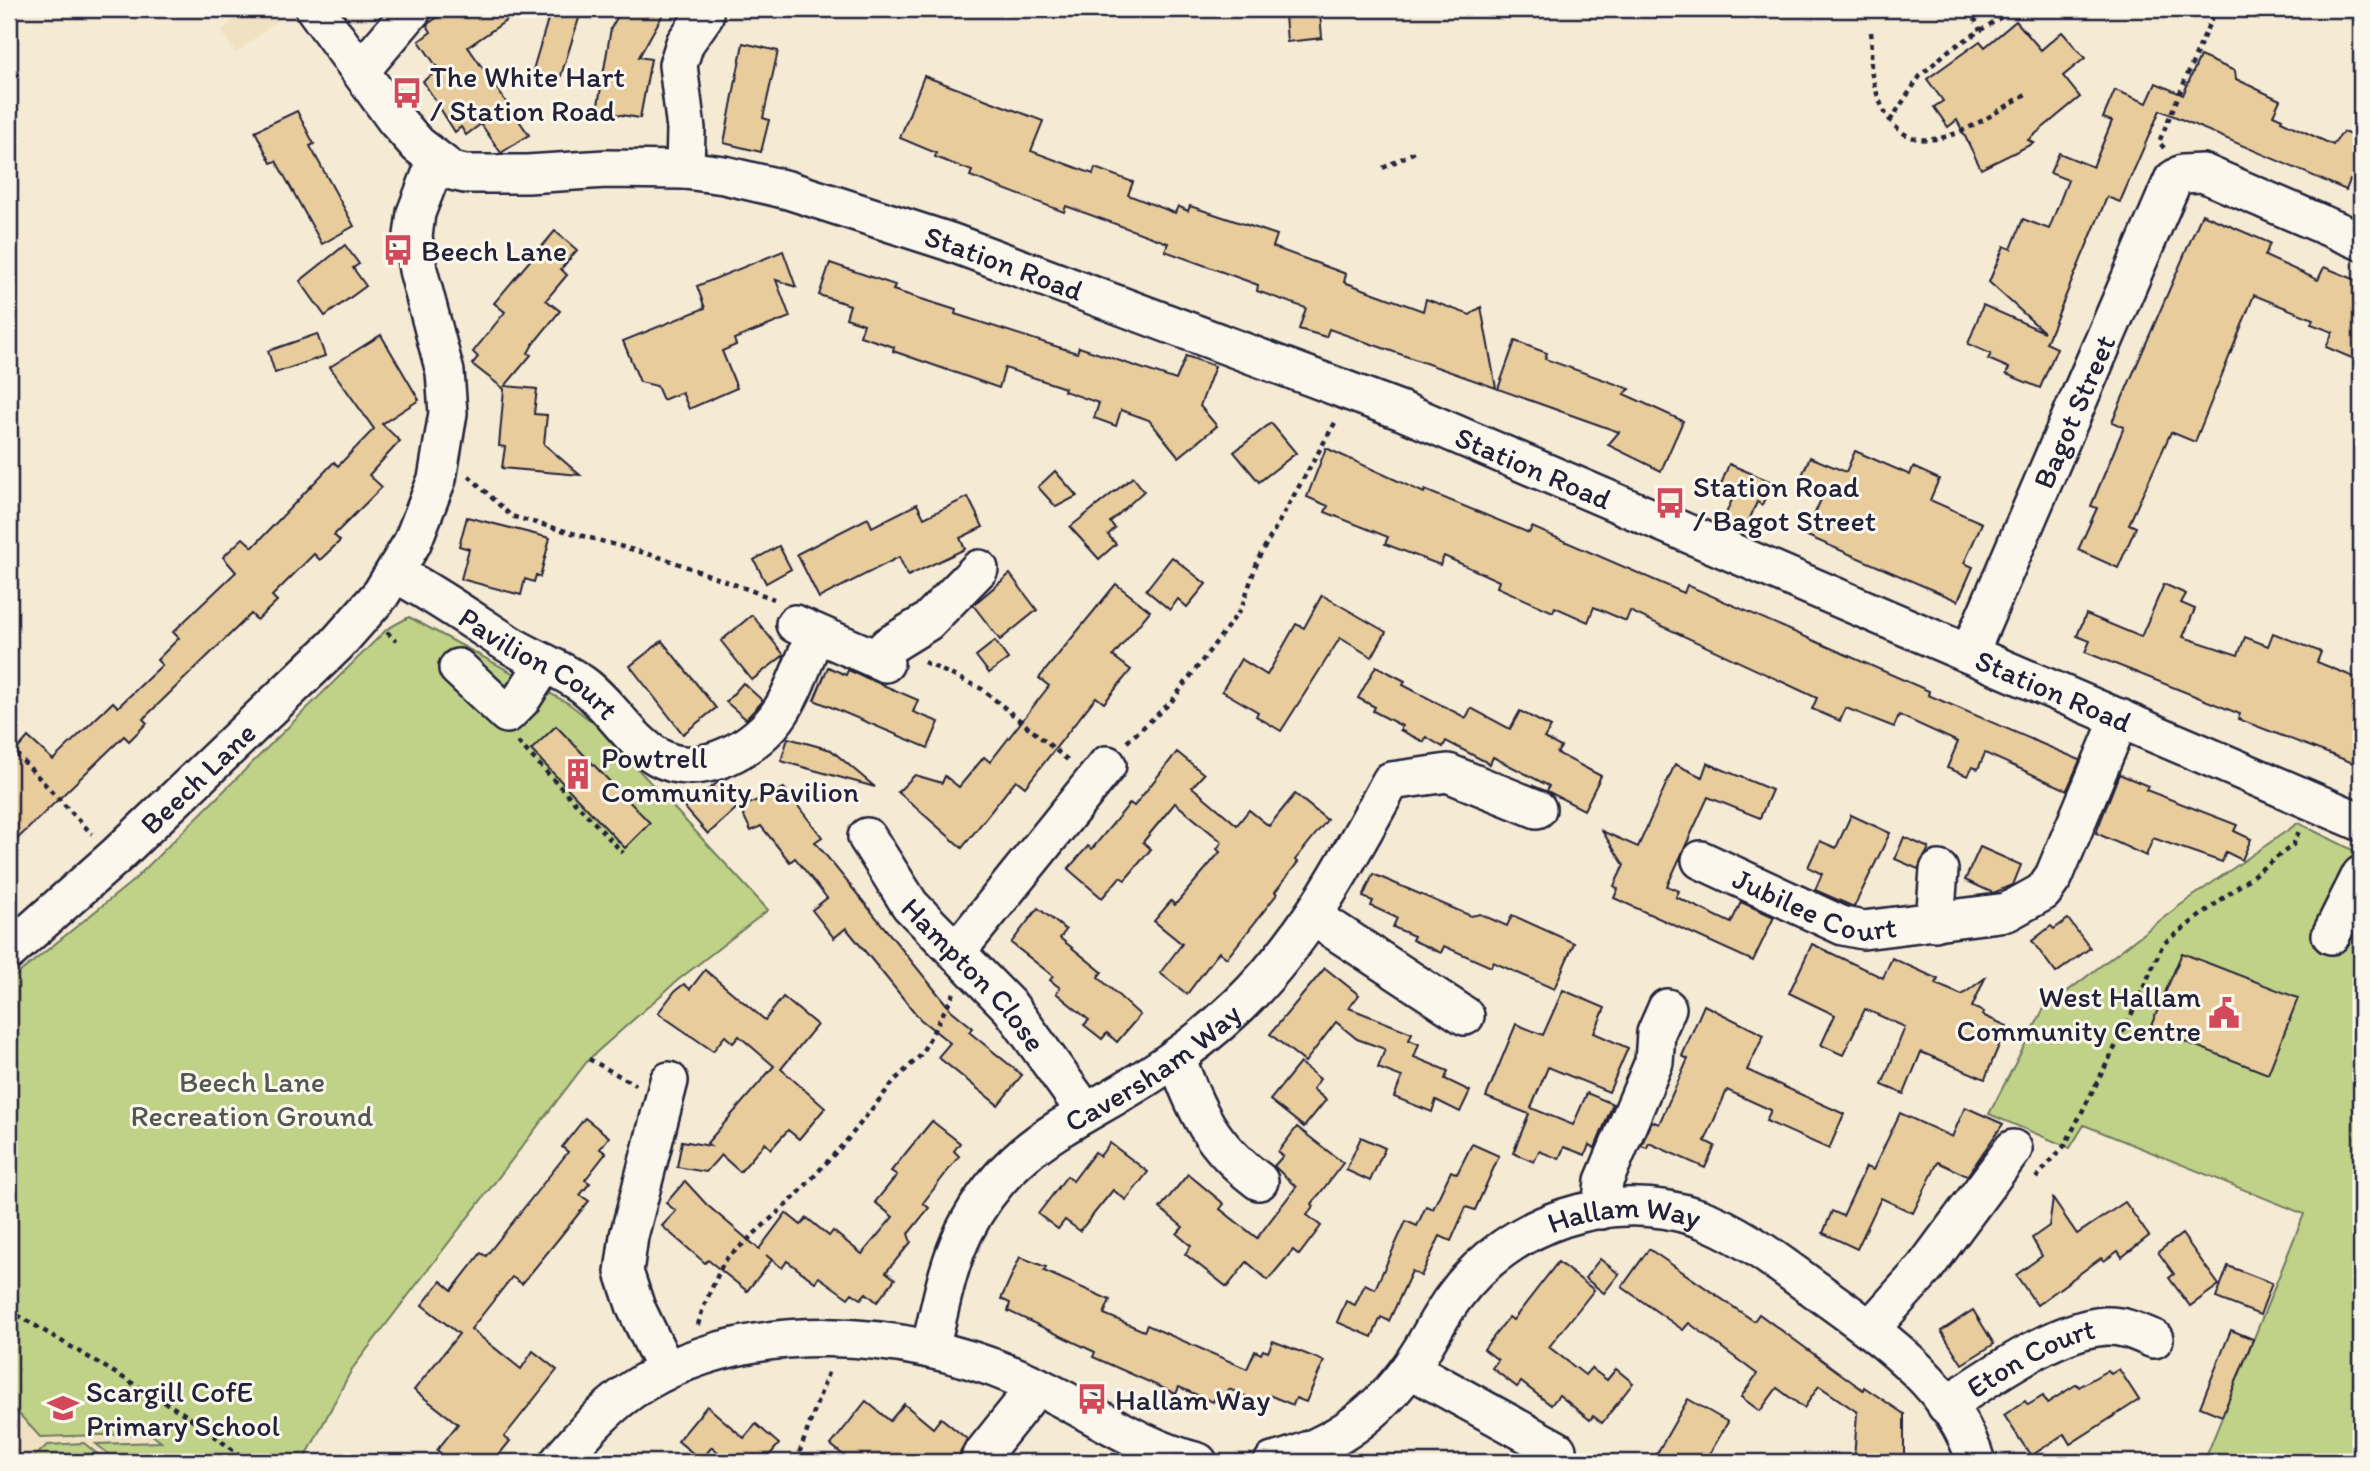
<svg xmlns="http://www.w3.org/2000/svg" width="2370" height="1471" font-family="Itim,sans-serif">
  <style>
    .built { fill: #f1e1c3 }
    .green { fill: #bfd287; stroke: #707a61; stroke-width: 2 }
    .building { fill: #e8cc9c; stroke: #22223b; stroke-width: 2 }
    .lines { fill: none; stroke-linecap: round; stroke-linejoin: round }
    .minor-casing { stroke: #22223b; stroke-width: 42 }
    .path { stroke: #22223b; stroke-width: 4.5; stroke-dasharray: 5 5; stroke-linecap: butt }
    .minor { stroke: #fbf7ec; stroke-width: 37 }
    .labels { text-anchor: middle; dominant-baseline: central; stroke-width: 6; stroke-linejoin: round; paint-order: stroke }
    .poi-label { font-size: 30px; fill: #22223b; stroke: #fbf7ec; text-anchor: start }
    .street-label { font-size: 30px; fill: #22223b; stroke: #fbf7ec }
    .park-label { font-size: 30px; fill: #515752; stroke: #fbf7ec }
  </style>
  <rect width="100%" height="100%" fill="#f5ead4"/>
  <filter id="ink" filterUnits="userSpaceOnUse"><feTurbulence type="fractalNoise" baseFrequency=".0143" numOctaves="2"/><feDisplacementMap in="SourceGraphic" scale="14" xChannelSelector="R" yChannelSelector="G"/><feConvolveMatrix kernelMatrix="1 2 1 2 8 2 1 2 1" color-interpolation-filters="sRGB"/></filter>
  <g filter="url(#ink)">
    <!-- built -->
    <g class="built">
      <polygon points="247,9 276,9 282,17 236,53 221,31"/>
      <polygon points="9,1334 98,1394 189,1462 9,1462"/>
    </g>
    <!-- green -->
    <g class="green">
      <polygon points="409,617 568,703 600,728 768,910 678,980 589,1059 352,1369 303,1462 119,1462 96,1444 161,1442 137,1423 131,1434 40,1437 9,1403 9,981 134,880 387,629"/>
      <polygon points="2298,823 2361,854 2361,1462 2204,1462 2304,1214 2084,1125 2070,1148 1989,1114 2043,1010 2179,906"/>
      <polygon points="84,1443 107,1462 29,1462 47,1445"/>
    </g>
    <!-- building -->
    <g class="building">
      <polygon points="450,9 523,9 468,47 529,135 501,153 481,124 466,135 461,127 455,132 423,81 439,70 419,41 431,32 427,25 429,23"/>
      <polygon points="551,9 580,15 559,82 532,73"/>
      <polygon points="622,9 666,9 639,57 651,59 640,118 597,111 611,28"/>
      <polygon points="1320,12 1322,38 1287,42 1285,15"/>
      <polygon points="2016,21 2041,50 2062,32 2085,58 2063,76 2080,97 2028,140 2034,143 1981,169 1957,120 1948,127 1934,107 1943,101 1927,79 1980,41 1985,47"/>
      <polygon points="743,43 778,51 763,118 769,120 761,152 724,143"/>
      <polygon points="2200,56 2235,71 2236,79 2280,100 2273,115 2282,119 2281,121 2333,145 2343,132 2361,139 2361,184 2350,180 2346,190 2160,110 2120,202 2107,197 2046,343 2057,348 2040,388 2006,374 2009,368 1988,359 1991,354 1968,344 1983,305 2044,332 1989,282 2004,246 2011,249 2023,219 2049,229 2068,180 2050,173 2059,153 2093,167 2112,121 2103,118 2115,90 2147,103 2156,83 2183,95"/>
      <polygon points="924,76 1043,121 1031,151 1093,174 1095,168 1133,182 1128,195 1175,213 1178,206 1188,211 1190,206 1277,235 1273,247 1346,274 1344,282 1423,311 1426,299 1470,315 1481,307 1496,388 1329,329 1326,337 1299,329 1306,308 1257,291 1258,285 1165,251 1168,243 1066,206 1064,212 970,176 972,171 935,157 936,153 900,138"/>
      <polygon points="297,111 314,144 310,146 354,226 322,244 276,161 271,163 255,131"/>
      <polygon points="2202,214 2270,243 2265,256 2318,280 2324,267 2361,282 2361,362 2326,347 2333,332 2311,324 2313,319 2254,295 2195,442 2171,432 2129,524 2136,527 2118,568 2078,550 2097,508 2091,506 2124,427 2112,422"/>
      <polygon points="555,231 577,250 561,269 567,275 546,300 560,311 533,344 528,353 531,355 505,386 537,389 534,414 547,415 544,444 580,475 502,468 505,447 499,446 504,389 472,364 478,357 473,352 505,312 494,303"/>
      <polygon points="345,245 359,264 353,268 366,286 325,316 300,281"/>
      <polygon points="783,251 796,287 776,280 790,317 734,339 736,345 722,351 737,388 689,409 682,392 663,400 657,386 640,382 623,341 705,308 697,286"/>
      <polygon points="830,263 895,285 893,290 956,310 955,314 1077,353 1079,347 1176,380 1186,356 1215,366 1200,406 1217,426 1179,457 1149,420 1121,410 1116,426 1094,418 1099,403 1064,391 1065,388 1005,368 999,388 893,351 894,347 860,336 864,324 846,318 850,305 819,295"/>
      <polygon points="317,334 325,356 275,373 268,351"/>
      <polygon points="381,335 419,400 382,424 400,441 369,475 382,487 334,535 340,541 320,560 314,554 272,596 277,601 257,620 251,614 143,719 147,723 129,741 124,736 9,847 9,759 28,737 53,760 113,702 118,707 162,665 157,660 179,638 173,632 236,572 223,557 243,538 253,547 334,462 338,466 374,429 330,367"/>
      <polygon points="1515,341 1547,353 1545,359 1630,389 1624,394 1683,421 1661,471 1608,445 1619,432 1498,389"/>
      <polygon points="1271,423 1296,453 1259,482 1234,452"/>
      <polygon points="1326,448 1424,493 1425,490 1529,533 1532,527 1684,593 1687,585 1929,691 1928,695 2080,760 2067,790 1985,753 1978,769 1972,767 1968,776 1947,768 1958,742 1899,715 1894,727 1846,708 1840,721 1812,709 1817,698 1630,611 1626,621 1594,607 1588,622 1555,607 1553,612 1497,587 1499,581 1444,556 1440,565 1385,544 1388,537 1325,512 1328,506 1307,497"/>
      <polygon points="1855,451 1910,475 1913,467 1939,479 1930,500 1982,523 1964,563 1973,567 1958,601 1805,535 1824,493 1799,482 1810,457 1846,472"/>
      <polygon points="1729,464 1772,482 1762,505 1757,502 1743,534 1721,525 1735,493 1720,487"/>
      <polygon points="1055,471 1077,496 1056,507 1038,487"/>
      <polygon points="1133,477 1144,491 1110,522 1115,528 1108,535 1116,544 1099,559 1070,527"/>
      <polygon points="968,497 983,527 960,538 965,549 908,576 899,557 819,598 797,554 868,518 872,527 917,504 924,518"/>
      <polygon points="467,517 550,538 540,577 536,575 534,582 525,579 521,595 461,579 469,549 459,546"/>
      <polygon points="779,546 791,569 766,583 754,560"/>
      <polygon points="1172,557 1206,584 1187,607 1178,599 1170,610 1146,590"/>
      <polygon points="1010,574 1037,610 1000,640 973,605"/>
      <polygon points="1116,584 1150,611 1113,656 1131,670 1104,703 1096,697 1025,787 1016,780 962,848 898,792 915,775 942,783 945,776 959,787 984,757 990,762 1049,686 1039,678"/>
      <polygon points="2164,584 2186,594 2181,603 2195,609 2183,637 2238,655 2245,637 2268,646 2273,633 2321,652 2317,662 2361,680 2361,766 2238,719 2240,714 2085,652 2090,641 2077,636 2086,614 2141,637"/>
      <polygon points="1322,595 1386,632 1372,657 1340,638 1281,731 1256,716 1258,712 1222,691 1241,659 1267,675 1296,624 1304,628"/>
      <polygon points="752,615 784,655 752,680 721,641"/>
      <polygon points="662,641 716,708 683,734 630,666"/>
      <polygon points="995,641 1008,659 989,673 976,656"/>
      <polygon points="1376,666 1405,681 1403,685 1466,718 1471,708 1510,729 1520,711 1551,727 1544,738 1561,747 1557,753 1601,776 1584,810 1547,791 1549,786 1493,757 1490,764 1446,741 1443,747 1426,737 1424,742 1400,730 1402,726 1373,711 1375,707 1358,698"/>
      <polygon points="828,667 846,675 848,670 918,700 913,712 939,722 928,748 814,700"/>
      <polygon points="743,683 763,701 746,719 726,702"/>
      <polygon points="556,726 650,823 625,848 531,750"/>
      <polygon points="788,738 831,750 875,787 781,761"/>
      <polygon points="1177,752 1204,774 1192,787 1237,825 1249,810 1269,826 1295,794 1327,820 1295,860 1298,862 1275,892 1277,894 1227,958 1219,952 1187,994 1160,973 1182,944 1154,921 1171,901 1175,905 1220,852 1217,849 1222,842 1175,803 1143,842 1151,849 1125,880 1120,877 1102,898 1068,869 1088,846 1092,849 1130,803 1134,806"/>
      <polygon points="1707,763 1772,790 1760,818 1708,797 1667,886 1679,891 1676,897 1731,923 1741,902 1774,917 1753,961 1614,898 1618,889 1614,886 1624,865 1602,831 1638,847 1675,764 1702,777"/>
      <polygon points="2119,774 2148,786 2146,790 2237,825 2234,831 2251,839 2242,860 2226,852 2222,862 2153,838 2146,856 2096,833"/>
      <polygon points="718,782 739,806 708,834 685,808"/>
      <polygon points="784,788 822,837 815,842 951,1010 973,1028 969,1032 1022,1075 998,1105 938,1057 950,1043 920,1019 846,928 834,938 812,910 827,898 795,858 790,862 761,826 751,831 740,808"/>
      <polygon points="1851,815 1890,833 1854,907 1815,890 1822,874 1808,867 1820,841 1836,848"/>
      <polygon points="1904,837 1929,848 1918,869 1895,859"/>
      <polygon points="1980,847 2021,865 2013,885 1993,893 1965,880"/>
      <polygon points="1373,874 1471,916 1480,914 1507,926 1512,915 1574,943 1554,989 1493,962 1491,967 1444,946 1441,953 1412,940 1414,936 1393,927 1397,918 1371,906 1373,901 1363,897"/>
      <polygon points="1038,908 1066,930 1060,938 1102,972 1098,977 1140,1015 1117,1042 1107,1033 1102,1039 1084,1025 1089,1020 1056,993 1060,988 1050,980 1053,976 1011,943"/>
      <polygon points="2068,919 2090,948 2056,973 2032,941 2051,926 2054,929"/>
      <polygon points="1812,944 1883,978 1892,958 1938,979 1936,984 1962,995 1985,978 1972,1007 1984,1012 1982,1015 2007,1026 1985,1079 1921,1052 1904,1094 1882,1085 1905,1027 1865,1009 1843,1055 1821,1045 1835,1015 1789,993"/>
      <polygon points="2182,953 2298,998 2268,1074 2150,1028"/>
      <polygon points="1325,968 1359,995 1349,1008 1412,1033 1409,1040 1419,1044 1414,1057 1448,1071 1445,1079 1470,1091 1460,1112 1436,1100 1432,1112 1394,1097 1402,1077 1378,1068 1385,1049 1357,1039 1336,1022 1305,1062 1270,1034"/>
      <polygon points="705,970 765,1020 783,997 817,1025 781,1069 825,1108 799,1139 788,1130 771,1149 765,1143 740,1172 721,1155 706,1172 677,1167 682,1141 710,1146 707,1143 774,1066 739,1036 733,1043 725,1036 713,1051 658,1013 675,991 684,984 690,989"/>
      <polygon points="1563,990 1605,1008 1594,1033 1628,1048 1609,1092 1548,1067 1531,1108 1573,1125 1587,1093 1613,1104 1595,1148 1589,1145 1585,1155 1564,1147 1559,1159 1539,1151 1534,1162 1513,1153 1529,1114 1486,1097 1516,1024 1543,1035"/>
      <polygon points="1704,1005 1764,1035 1747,1070 1844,1114 1829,1149 1766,1121 1771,1110 1727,1090 1705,1141 1715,1146 1705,1168 1649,1143 1647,1148 1641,1146 1652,1121 1659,1124 1688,1059 1682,1056"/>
      <polygon points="1300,1063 1320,1079 1313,1089 1326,1100 1304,1127 1270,1100"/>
      <polygon points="1965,1107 2003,1124 1967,1176 1938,1162 1913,1213 1881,1198 1857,1249 1823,1233 1832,1211 1843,1216 1866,1167 1873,1170 1900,1113 1952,1137"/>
      <polygon points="585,1118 609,1137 600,1149 606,1153 585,1180 590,1183 580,1195 589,1201 522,1284 512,1277 471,1329 521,1369 533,1351 557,1370 504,1437 510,1441 493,1462 451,1462 437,1450 458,1424 414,1390 459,1334 422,1305 441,1281 452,1290 481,1253 486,1256 568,1152 562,1147"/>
      <polygon points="932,1121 960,1143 954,1151 959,1156 923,1203 929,1208 908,1234 911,1242 886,1272 895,1279 877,1302 866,1293 861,1299 852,1293 848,1298 819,1277 815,1282 787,1261 782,1268 766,1255 772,1260 747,1291 708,1260 705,1263 662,1226 676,1211 666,1203 685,1181 707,1205 759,1249 786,1213 801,1225 807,1218 829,1236 833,1231 862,1254 893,1217 875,1202 897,1175 891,1171"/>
      <polygon points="1297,1127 1343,1163 1312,1204 1314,1206 1307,1215 1321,1226 1299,1255 1293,1250 1268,1280 1247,1262 1227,1287 1185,1254 1191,1246 1177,1234 1183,1227 1160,1208 1188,1174 1224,1204 1220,1209 1257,1238 1296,1187 1274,1166 1283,1156 1278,1152"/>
      <polygon points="1361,1137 1385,1148 1370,1181 1346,1170"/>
      <polygon points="1110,1143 1148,1172 1126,1200 1113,1190 1080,1231 1065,1220 1058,1229 1038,1214 1067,1176 1073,1181 1095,1152 1100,1156"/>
      <polygon points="1472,1144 1499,1156 1475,1210 1466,1207 1451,1241 1440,1236 1421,1276 1412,1271 1389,1321 1381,1317 1372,1337 1337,1322 1346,1301 1355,1305 1365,1284 1375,1289 1406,1221 1417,1226 1426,1206 1433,1209 1451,1171 1457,1174"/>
      <polygon points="2053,1199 2077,1234 2125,1202 2149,1236 2122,1257 2118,1251 2104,1261 2101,1258 2037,1305 2016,1275 2042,1256 2032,1238 2049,1226"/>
      <polygon points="2182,1234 2219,1285 2190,1306 2169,1278 2174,1274 2158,1252"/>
      <polygon points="1649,1249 1754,1321 1759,1314 1863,1390 1864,1387 1904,1414 1904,1462 1854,1462 1857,1412 1819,1386 1804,1408 1777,1388 1760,1411 1741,1397 1757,1374 1689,1323 1683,1330 1622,1287"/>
      <polygon points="1020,1257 1046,1267 1044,1271 1110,1300 1104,1314 1144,1331 1147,1325 1247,1369 1255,1351 1261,1354 1263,1350 1268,1352 1273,1341 1324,1361 1306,1402 1296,1398 1293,1405 1269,1395 1264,1404 1229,1389 1224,1400 1216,1396 1213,1402 1179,1387 1176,1394 1093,1357 1095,1352 1008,1311 1010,1303 1001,1299"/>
      <polygon points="1600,1259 1619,1274 1604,1293 1585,1278"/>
      <polygon points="1558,1262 1594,1290 1549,1347 1585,1375 1591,1368 1607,1380 1616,1369 1633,1383 1602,1423 1593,1416 1590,1420 1559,1395 1551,1405 1521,1382 1517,1387 1492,1368 1498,1360 1484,1349 1509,1317 1513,1320"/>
      <polygon points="2228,1266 2272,1283 2260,1315 2216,1298"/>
      <polygon points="1973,1310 1994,1344 1962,1364 1941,1331"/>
      <polygon points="2231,1330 2253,1339 2222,1416 2200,1407"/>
      <polygon points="2119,1369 2139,1400 2070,1444 2064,1434 2031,1456 2004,1415 2025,1401 2028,1405 2043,1396 2047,1403 2077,1384 2079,1387 2108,1370 2111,1374"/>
      <polygon points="1688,1399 1728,1422 1705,1462 1652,1462"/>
      <polygon points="866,1401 890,1421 904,1404 933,1428 941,1418 967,1439 960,1452 961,1462 852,1462 831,1445"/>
      <polygon points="707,1406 744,1438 756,1424 779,1444 767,1458 771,1462 724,1462 726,1459 712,1447 701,1460 678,1441"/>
    </g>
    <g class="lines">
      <defs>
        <g id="minor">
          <path id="s1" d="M315,9L395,119L418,145L452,171L465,174H527L606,169L685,170L724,175L788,190L950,242L1402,411L2361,822"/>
          <polyline points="361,70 413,9"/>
          <polyline points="685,170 686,129 678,65 685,43 704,16"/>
          <path id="s2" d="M395,573C434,594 470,619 507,643C531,658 558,667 582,684C610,704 628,739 658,757C700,781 758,747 781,711C796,687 805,658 815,633"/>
          <polyline points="795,624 885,663"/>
          <path id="s3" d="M1969,654L2173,180L2182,174L2203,173L2361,241"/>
          <polyline points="875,659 888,646 927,622 979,569"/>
          <polyline points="458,668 507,714 521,700 545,663"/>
          <path id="s4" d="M867,837L910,905L1011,1008L1085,1111"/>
          <path id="s5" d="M1701,860L1843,926L1863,930L2007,912L2043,892L2054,876L2120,718"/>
          <polyline points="1314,917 1465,1016"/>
          <polyline points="1935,922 1939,870"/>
          <polyline points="2331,935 2361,875"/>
          <path id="s6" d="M9,951L117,855L336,645L381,594L412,543L437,479L448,413L445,372L418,270L413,236L416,213L436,161"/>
          <polyline points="957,951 1107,765"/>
          <path d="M1176,1057C1197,1112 1210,1145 1259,1181"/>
          <polyline points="1601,1210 1604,1181 1654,1062 1656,1033 1667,1008"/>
          <polyline points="1870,1329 1924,1269 2013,1149"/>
          <path id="s7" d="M930,1349C940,1310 946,1269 964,1232C1010,1140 1077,1123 1156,1071C1185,1052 1214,1029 1239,1005C1305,941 1347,861 1391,781L1448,773L1537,809"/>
          <polyline points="1410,1369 1557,1450"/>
          <polyline points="666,1370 636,1308 624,1272 629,1236 669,1081"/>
          <path id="s8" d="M1946,1405C1989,1378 2055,1329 2106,1326C2123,1325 2139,1333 2154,1339"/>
          <polyline points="981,1456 1037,1386"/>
          <path d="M559,1462C584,1433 609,1403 643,1383C753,1318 903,1329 1017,1377C1080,1403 1132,1445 1198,1462"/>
          <path id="s9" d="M1273,1462C1338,1446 1386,1408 1421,1351C1432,1333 1441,1314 1454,1297C1509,1222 1611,1187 1699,1218C1741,1233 1777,1262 1812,1287C1875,1333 1953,1383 1976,1462"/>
        </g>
      </defs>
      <!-- minor casing -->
      <use href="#minor" class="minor-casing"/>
      <!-- path -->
      <g class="path">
        <polyline points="1970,9 1980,30"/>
        <path d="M1871,32C1873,47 1869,62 1872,75C1896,185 1969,129 2029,92"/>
        <polyline points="1890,121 1920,76 1948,51 2014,9"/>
        <polyline points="2164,148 2159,142 2212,17 2208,9"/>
        <polyline points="1383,168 1417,151"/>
        <polyline points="469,476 511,516 666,559 774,599"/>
        <polyline points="387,632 396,641"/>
        <polyline points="924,662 982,689 1069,761"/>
        <polyline points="518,742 623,853"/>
        <polyline points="1127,742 1171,702 1241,609 1259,557 1336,421"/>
        <polyline points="9,746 92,834"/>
        <polyline points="589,1059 636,1085"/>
        <polyline points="2036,1178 2065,1145 2128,1022 2163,944 2293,845 2299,831"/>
        <polyline points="9,1310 186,1415 249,1462"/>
        <polyline points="698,1325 703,1308 724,1261 796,1196 848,1139 895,1080 920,1056 954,993"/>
        <polyline points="796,1462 829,1370"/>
      </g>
      <!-- minor -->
      <use href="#minor" class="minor"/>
    </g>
  </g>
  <!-- icons -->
  <defs>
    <symbol id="bus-bare" viewBox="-9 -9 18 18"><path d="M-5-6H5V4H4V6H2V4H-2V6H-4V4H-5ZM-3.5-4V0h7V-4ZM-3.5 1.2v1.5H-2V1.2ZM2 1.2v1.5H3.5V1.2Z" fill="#d1495b" stroke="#fbf7ec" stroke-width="2.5" paint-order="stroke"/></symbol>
    <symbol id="building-bare" viewBox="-9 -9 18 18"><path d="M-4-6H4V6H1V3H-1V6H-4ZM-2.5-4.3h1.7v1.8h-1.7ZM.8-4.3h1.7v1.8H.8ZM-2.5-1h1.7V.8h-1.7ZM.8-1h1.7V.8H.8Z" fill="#d1495b" stroke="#fbf7ec" stroke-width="2.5" paint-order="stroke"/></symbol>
    <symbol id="civic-bare" viewBox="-9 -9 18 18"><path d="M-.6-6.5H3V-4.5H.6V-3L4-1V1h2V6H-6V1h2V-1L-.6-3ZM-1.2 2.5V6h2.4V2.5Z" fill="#d1495b" stroke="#fbf7ec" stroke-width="2.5" paint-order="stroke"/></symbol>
    <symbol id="school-bare" viewBox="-9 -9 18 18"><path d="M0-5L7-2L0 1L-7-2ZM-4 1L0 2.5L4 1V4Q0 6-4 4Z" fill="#d1495b" stroke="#fbf7ec" stroke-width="2.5" paint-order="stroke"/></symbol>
  </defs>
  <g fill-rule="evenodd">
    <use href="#bus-bare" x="385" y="71" width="44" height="44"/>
    <use href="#bus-bare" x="376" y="228" width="44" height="44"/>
    <use href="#bus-bare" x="1648" y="481" width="44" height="44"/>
    <use href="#building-bare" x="556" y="752" width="44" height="44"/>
    <use href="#civic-bare" x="2202" y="991" width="44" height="44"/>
    <use href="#bus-bare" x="1070" y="1377" width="44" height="44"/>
    <use href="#school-bare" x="41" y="1386" width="44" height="44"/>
  </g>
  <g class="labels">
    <!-- poi labels -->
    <g class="poi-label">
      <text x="430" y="76">The White Hart<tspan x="430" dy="34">/ Station Road</tspan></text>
      <text x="421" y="250">Beech Lane</text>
      <text x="1693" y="486">Station Road<tspan x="1693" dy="34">/ Bagot Street</tspan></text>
      <text x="601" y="757">Powtrell<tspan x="601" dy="34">Community Pavilion</tspan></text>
      <text x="2201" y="996" text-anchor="end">West Hallam<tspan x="2201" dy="34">Community Centre</tspan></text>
      <text x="86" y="1391">Scargill CofE<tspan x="86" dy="34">Primary School</tspan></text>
      <text x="1115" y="1399">Hallam Way</text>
    </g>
    <!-- street labels -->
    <g class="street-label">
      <text stroke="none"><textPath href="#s1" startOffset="780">Station Road</textPath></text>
      <text stroke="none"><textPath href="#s3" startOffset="264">Bagot Street</textPath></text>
      <text stroke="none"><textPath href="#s1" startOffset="1348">Station Road</textPath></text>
      <text stroke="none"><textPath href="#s2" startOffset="170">Pavilion Court</textPath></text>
      <text stroke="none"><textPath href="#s1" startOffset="1914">Station Road</textPath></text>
      <text stroke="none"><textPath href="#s6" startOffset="256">Beech Lane</textPath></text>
      <text stroke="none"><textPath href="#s5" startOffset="124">Jubilee Court</textPath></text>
      <text stroke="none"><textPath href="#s4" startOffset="175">Hampton Close</textPath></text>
      <text stroke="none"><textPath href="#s7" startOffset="376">Caversham Way</textPath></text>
      <text stroke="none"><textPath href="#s9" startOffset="452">Hallam Way</textPath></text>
      <text stroke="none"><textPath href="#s8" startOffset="98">Eton Court</textPath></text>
    </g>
    <!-- park labels -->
    <g class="park-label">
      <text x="252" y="1081">Beech Lane<tspan x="252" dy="34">Recreation Ground</tspan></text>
    </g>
  </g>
  <!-- margin -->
  <rect width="2370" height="1471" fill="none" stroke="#fbf7ec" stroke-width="35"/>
  <rect x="18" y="18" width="2335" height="1436" fill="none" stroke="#22223b" stroke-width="2.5" filter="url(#ink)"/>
</svg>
